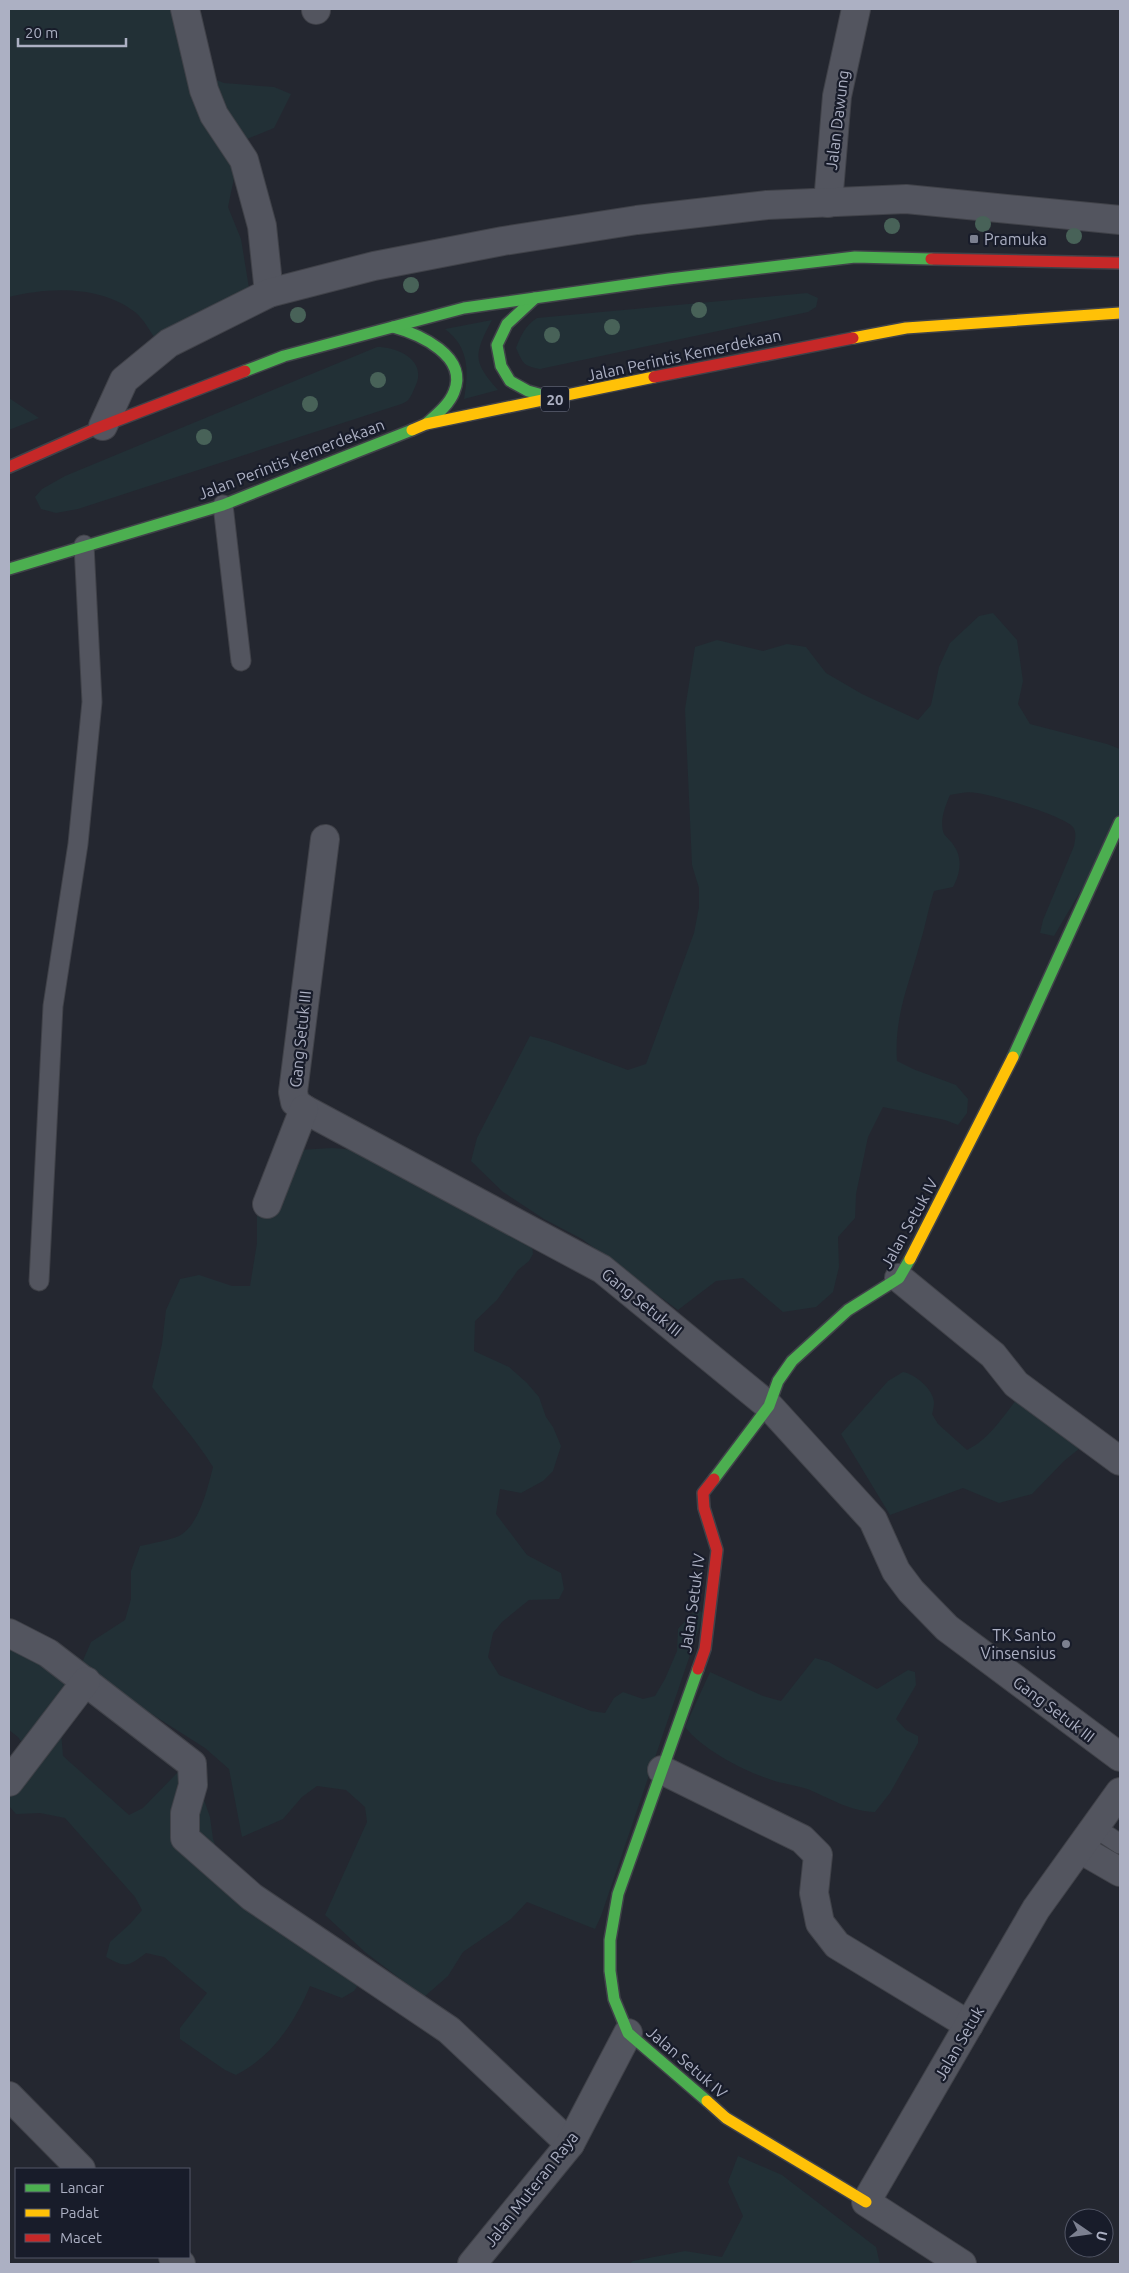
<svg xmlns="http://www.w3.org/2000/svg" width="1129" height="2273" font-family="Ubuntu,sans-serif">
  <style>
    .green { fill: #223036 }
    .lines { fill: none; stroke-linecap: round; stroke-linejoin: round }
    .lane-casing { stroke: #404249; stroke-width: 21 }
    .street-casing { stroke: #404249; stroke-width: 30 }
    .fast-casing { stroke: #404249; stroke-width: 14 }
    .slow-casing { stroke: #404249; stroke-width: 14 }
    .jam-casing { stroke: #404249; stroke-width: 14 }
    .lane { stroke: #53555f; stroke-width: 19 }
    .street { stroke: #53555f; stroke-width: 28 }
    .fast { stroke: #4caf50; stroke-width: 11 }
    .slow { stroke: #ffc107; stroke-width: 11 }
    .jam { stroke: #c62828; stroke-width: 11 }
    .tree { fill: #486258 }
    .poi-dot { fill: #7c8090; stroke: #181c2a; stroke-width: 2 }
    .labels { text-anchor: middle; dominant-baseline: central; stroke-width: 4.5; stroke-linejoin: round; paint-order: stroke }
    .shield { fill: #181c2a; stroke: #808495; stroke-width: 1 }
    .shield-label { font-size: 15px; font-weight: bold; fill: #acb0c3 }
    .street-label { font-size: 16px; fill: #acb0c3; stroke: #181c2a }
    .poi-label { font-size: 16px; fill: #acb0c3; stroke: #181c2a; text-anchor: start }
  </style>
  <rect width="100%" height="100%" fill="#242730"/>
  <!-- green -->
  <g class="green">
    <path d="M9,9H189L207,76L224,83L274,87L291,94L274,128L247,139L237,164L228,207L241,239L249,288L158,343C151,333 144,319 135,312C100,285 49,287 9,297Z"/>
    <path d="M807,293L818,298L816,307L808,312L540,369C524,366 523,364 516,348C521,335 525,326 537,318Z"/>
    <path d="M492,320C474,354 472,361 498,390L464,399C469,371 469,347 445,329Z"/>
    <path d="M377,347C399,347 428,361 415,387C413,391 411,398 407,401C403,404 397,405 392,407L78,509L56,513L41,509L35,497L42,489L65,476Z"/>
    <polygon points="9,398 39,418 9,430"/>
    <path d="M993,613L1017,640L1023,681L1018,704L1030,724L1107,744L1120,749V824L1054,936L1040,933L1043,920L1074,846C1075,839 1077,833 1073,827C1064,816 994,795 977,793C968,791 960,793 950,795C945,807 939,821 944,834C946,837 952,842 954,846C963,858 960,875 953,887L934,891C928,909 925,928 919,947C908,987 894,1017 897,1061L913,1069L956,1085L968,1099L967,1113L958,1125L945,1120L883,1107L868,1137L856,1194L855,1218L838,1237L839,1267L833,1292L816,1307L783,1312L743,1278L716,1281L678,1310L582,1239L544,1219L503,1192L471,1161L477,1138L530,1036L549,1041L628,1070L646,1064L694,933L699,907V888L692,865L685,709L695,647L717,640L763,651L787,644L806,647L826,673L862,694L918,720L931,705L939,667L950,643L979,616Z"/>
    <path d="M332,1148L368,1151L532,1244L533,1254L529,1261L518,1270L497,1300L475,1321L474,1351L509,1367L527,1383L539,1397L546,1417L553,1427L561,1446L553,1471L543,1481L521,1493L500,1489L496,1514L527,1555L561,1573L564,1589L559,1599L529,1600L502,1622L493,1633L488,1657L499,1675L591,1711L605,1713L614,1698L623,1692L643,1699L655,1696L665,1679L677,1651L678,1629L697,1608L704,1614L601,1916L595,1929L527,1902L511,1919L463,1952L448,1976L424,1997L365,1952L325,1915L367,1822L365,1807L346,1790L317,1786L302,1797L283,1819L242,1837L229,1769L205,1748L128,1699L81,1665L91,1642L125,1620L131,1599V1571L140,1546C153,1543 167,1541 179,1536C199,1526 208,1487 213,1467C195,1438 172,1413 152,1387L162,1344L166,1310L180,1279L199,1275L232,1286H250L257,1243V1205L299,1150Z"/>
    <path d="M903,1372C915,1374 933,1389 934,1402C934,1406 933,1411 932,1414L938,1424L967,1450C990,1439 1004,1415 1020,1395L1085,1444L1064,1461L1032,1494L999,1503L963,1488L890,1515L841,1434L888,1381Z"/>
    <path d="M9,1645L26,1652L90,1701L61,1731L63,1756L129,1815L143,1808L178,1772L184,1770L197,1780L210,1817L213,1839L227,1876L360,1982L354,1991L342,1998L310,1986C295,2022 272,2057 236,2075L225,2070L180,2039V2028L207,1993L164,1957L146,1953C128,1967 126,1968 106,1957L110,1942L130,1924L142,1910L135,1897L65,1818L40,1813L16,1814L9,1806V1790L27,1750L18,1737L9,1730Z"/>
    <path d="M815,1658L829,1662L877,1689L908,1670L915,1672L916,1685L896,1719L906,1730L918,1736V1743L890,1793L875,1812C850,1811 833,1800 810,1790C797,1785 782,1784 769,1779C742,1770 702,1749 685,1727L710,1672L763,1696L781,1701Z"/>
    <polygon points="738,2156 782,2175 876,2247 880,2264 629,2264 633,2261 685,2251 722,2257 743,2216 728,2182"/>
  </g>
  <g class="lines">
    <defs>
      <g id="lane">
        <polyline points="223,505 241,661"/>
        <polyline points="39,1281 53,1006 78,844 92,702 84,545"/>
        <polyline points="1094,1827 1120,1844"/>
      </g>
      <g id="street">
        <polyline points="185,9 204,90 214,115 244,160 262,226 269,293"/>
        <polyline points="316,9 316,10"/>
        <polyline points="828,203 837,96 856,9"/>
        <polyline points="103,426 124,380 169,343 269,293 374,266 503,241 637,220 767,205 906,199 1120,220"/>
        <polyline points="325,839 293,1092 295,1102 304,1109 602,1269 769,1406 873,1520 896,1571 911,1591 947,1628 1120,1757"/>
        <polyline points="267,1204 304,1109"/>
        <polyline points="899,1278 993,1355 1016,1384 1120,1461"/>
        <polyline points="9,1633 48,1653 192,1764 193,1785 185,1813 185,1838 252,1897 449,2030 570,2144"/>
        <polyline points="662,1770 802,1839 818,1855 814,1893 820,1923 837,1945 969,2025"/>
        <polyline points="9,1782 86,1681"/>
        <polyline points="1080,1849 1120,1872"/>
        <polyline points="9,2096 81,2169"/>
        <polyline points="173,2257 181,2264"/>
        <polyline points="472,2264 570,2144 628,2033"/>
        <polyline points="962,2264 866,2202 1036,1909 1120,1792"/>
      </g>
      <g id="fast">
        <polyline points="535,298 507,324 497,345 501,366 510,381 528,391 553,398"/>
        <path d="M393,327C419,334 469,356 454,392C449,405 436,415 426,424"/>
        <polyline points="245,371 284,356 464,308 669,279 855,257 931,259"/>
        <polyline points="9,569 223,505 412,430"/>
        <polyline points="1013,1057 1120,822"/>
        <polyline points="714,1479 769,1406 778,1381 792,1361 848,1310 899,1278 910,1259"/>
        <polyline points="698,1669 618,1894 610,1940 610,1971 614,1999 628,2033 707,2101"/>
      </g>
      <g id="slow">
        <polyline points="853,338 906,328 1120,313"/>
        <polyline points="412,430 426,424 654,377"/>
        <polyline points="910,1259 1013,1057"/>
        <polyline points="707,2101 726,2118 866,2202"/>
      </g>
      <g id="jam">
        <polyline points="931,259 1120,263"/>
        <polyline points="654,377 853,338"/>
        <polyline points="9,467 95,429 245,371"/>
        <polyline points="698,1669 705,1649 717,1550 704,1508 703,1493 714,1479"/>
      </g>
    </defs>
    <!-- lane casing -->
    <use href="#lane" class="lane-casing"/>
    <!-- street casing -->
    <use href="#street" class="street-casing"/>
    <!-- fast casing -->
    <use href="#fast" class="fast-casing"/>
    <!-- slow casing -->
    <use href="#slow" class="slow-casing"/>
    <!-- jam casing -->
    <use href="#jam" class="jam-casing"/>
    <!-- lane -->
    <use href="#lane" class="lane"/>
    <!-- street -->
    <use href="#street" class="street"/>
    <!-- fast -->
    <use href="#fast" class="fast"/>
    <!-- slow -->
    <use href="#slow" class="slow"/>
    <!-- jam -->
    <use href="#jam" class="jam"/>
  </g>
  <!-- trees -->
  <g class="tree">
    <circle cx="983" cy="224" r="8"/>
    <circle cx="892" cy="226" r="8"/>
    <circle cx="1074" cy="236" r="8"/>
    <circle cx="411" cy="285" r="8"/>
    <circle cx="699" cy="310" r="8"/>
    <circle cx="298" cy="315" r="8"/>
    <circle cx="612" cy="327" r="8"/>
    <circle cx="552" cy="335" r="8"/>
    <circle cx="378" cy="380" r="8"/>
    <circle cx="310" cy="404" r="8"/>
    <circle cx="204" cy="437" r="8"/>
  </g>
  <!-- markers -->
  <g class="poi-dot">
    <rect x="969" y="234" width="10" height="10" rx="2.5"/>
    <circle cx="1066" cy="1644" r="5"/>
  </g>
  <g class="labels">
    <!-- shield labels -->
    <rect class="shield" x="541" y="386.5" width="28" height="25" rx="4"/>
    <g class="shield-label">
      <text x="555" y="399">20</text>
    </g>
    <!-- street labels -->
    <g class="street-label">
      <text transform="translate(837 120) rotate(-83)">Jalan Dawung</text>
      <text transform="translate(684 355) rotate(-12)">Jalan Perintis Kemerdekaan</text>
      <text transform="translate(291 459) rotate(-21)">Jalan Perintis Kemerdekaan</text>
      <text transform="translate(300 1039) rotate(-84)">Gang Setuk III</text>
      <text transform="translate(909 1223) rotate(-61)">Jalan Setuk IV</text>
      <text transform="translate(642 1302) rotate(39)">Gang Setuk III</text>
      <text transform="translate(692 1603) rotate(-82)">Jalan Setuk IV</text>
      <text transform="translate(1054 1709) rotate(37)">Gang Setuk III</text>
      <text transform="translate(959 2043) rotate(-60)">Jalan Setuk</text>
      <text transform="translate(687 2062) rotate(41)">Jalan Setuk IV</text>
      <text transform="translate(531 2189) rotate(-52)">Jalan Muteran Raya</text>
    </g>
    <!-- poi labels -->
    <g class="poi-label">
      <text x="984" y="239">Pramuka</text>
      <text x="1056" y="1635" text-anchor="end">TK Santo<tspan x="1056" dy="18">Vinsensius</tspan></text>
    </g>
  </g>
  <!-- border -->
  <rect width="1129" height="2273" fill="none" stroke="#acb0c3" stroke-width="20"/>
  <!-- legend -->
  <rect x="15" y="2168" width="175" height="90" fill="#181c2a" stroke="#535767"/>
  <rect x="25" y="2184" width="25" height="8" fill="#4caf50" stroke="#535767"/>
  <text x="60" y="2193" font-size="15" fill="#acb0c3">Lancar</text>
  <rect x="25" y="2209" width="25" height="8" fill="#ffc107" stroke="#535767"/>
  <text x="60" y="2218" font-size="15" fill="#acb0c3">Padat</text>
  <rect x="25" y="2234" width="25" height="8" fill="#c62828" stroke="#535767"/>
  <text x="60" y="2243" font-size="15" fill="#acb0c3">Macet</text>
  <!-- north arrow -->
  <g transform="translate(1089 2233) rotate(103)"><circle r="24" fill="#181c2a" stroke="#535767"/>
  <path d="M0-4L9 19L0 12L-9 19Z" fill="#7c8090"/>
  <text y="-8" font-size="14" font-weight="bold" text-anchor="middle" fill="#acb0c3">U</text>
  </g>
  <!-- scale -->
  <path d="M18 38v8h108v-8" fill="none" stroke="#acb0c3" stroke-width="2.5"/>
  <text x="25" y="38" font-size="15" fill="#acb0c3" stroke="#181c2a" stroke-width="4" paint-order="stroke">20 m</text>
</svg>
